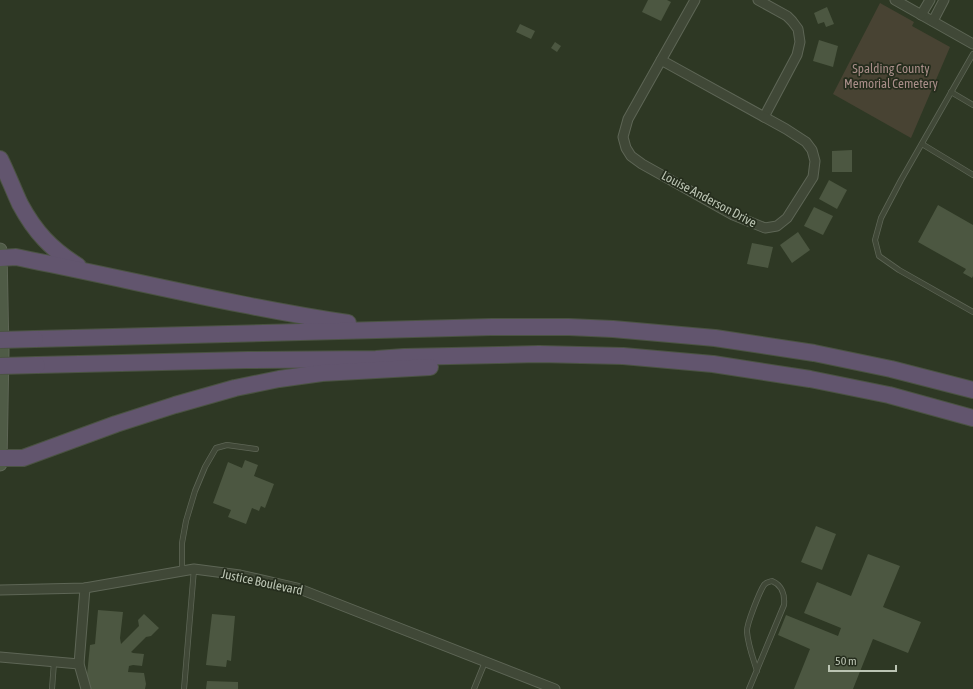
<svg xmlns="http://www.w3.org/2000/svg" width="973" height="689" font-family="'Asap Condensed',sans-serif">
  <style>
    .green { fill: #484333 }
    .building { fill: #4c5741 }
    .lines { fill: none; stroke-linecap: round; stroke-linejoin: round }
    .lane-casing { stroke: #5e6656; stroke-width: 6 }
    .street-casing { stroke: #5e6656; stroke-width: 11 }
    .secondary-casing { stroke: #5e6656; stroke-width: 15 }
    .highway-casing { stroke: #4b5343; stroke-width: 18 }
    .lane { stroke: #404837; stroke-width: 4.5 }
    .street { stroke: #404837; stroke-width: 9 }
    .secondary { stroke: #4f5b46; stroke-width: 13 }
    .highway { stroke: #62556e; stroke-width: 16 }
    .highway-bridge-casing { stroke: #4b5343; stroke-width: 18; stroke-linecap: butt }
    .highway-bridge { stroke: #62556e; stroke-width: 16 }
    .labels { text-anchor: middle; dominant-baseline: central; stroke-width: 3.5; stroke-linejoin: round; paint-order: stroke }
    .park-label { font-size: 13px; fill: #a98e89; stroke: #252d1d }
    .street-label { font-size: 13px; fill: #bbc4b3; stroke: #252d1d }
  </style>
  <rect width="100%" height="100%" fill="#2e3824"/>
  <!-- green -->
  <polygon class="green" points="880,3 914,22 912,26 950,47 911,138 833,94"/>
  <!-- building -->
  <g class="building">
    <polygon points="648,0 667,0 671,2 661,21 642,12"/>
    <polygon points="827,7 834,24 826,27 824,22 818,24 814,13"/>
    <polygon points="520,24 535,31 531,39 516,32"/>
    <polygon points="819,40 838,46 833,67 813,61"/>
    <polygon points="555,42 561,46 557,52 551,48"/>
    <polygon points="852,150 852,172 832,172 832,151"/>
    <polygon points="829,180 847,190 837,209 819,199"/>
    <polygon points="938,205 973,225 973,276 972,278 963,273 966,269 918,242"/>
    <polygon points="814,207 833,216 823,235 804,226"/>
    <polygon points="798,232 810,250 792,263 780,245"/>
    <polygon points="752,243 773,247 768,268 747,264"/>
    <polygon points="245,460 258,465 254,476 274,484 265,508 261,506 259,511 252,508 246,524 228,517 231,510 213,503 228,462 242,468"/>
    <polygon points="816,526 836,534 822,570 801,562"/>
    <polygon points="868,554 900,566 883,607 921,622 908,653 873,639 853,689 794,689 810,649 778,635 786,615 838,636 841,628 804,613 817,582 851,596"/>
    <polygon points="98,610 123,612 120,638 121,644 139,626 138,620 144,614 159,628 151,636 146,637 131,652 133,653 144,654 142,666 133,665 129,666 128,672 144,673 146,684 145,689 87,689 86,685 90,645 95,644"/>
    <polygon points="212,614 235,616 231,661 227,660 226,667 206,665"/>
    <polygon points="207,681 238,682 238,689 206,689"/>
  </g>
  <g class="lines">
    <defs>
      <g id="lane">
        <polyline points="973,54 901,180 881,218 875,240 879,256 899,270 973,312"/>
        <polyline points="951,92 973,105"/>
        <polyline points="922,144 973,175"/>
        <polyline points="182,571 182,543 186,521 195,491 205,467 216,448 227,445 256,449"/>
        <polyline points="52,689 54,662"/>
        <polyline points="184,689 194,569"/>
        <polyline points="474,689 485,662"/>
        <path d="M749,689L784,605C785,595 782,585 772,581C769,582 766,582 764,585C760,591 746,625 747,632C748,645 753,658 757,671"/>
      </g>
      <g id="street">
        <polyline points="758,0 787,16 792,21 798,29 800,42 797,55 764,117"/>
        <polyline points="895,0 973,44"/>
        <polyline points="921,15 930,0"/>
        <polyline points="933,21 944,0"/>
        <polyline points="661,60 786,129 806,142 812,150 815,161 813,177 787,218 777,226 765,228 733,215 642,164 631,156 626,148 623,137 628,119 695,0"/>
        <polyline points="85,588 79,664 86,689"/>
        <polyline points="0,590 85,588 194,569 240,575 297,588 555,689"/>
        <polyline points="0,657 79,664"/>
      </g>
      <polyline id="secondary" points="0,250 2,351 0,464"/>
      <g id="highway">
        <path d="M0,159C7,173 13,189 20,204C35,232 51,249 78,266"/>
        <path d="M0,258L16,257L30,260C136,281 241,307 348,323"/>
        <polyline points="35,339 491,327 569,327 613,329 715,338 814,353 891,369 973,390"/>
        <polyline points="37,365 247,360 376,359 404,357 539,354 623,356 713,364 810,379 889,395 973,418"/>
        <polyline points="0,458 23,458 116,424 175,405 235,388 279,379 322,373 430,367"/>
      </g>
    </defs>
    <!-- lane casing -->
    <use href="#lane" class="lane-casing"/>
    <!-- street casing -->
    <use href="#street" class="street-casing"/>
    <!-- secondary casing -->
    <use href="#secondary" class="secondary-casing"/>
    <!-- highway casing -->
    <use href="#highway" class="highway-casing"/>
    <!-- lane -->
    <use href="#lane" class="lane"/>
    <!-- street -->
    <use href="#street" class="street"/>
    <!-- secondary -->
    <use href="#secondary" class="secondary"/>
    <!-- highway -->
    <use href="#highway" class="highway"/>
    <defs>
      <g id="highway-bridge">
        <polyline points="0,340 35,339"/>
        <polyline points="0,366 37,365"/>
      </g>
    </defs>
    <!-- highway-bridge casing -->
    <use href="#highway-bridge" class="highway-bridge-casing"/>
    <!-- highway-bridge -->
    <use href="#highway-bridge" class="highway-bridge"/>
  </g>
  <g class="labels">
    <!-- park labels -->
    <g class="park-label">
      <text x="891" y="68">Spalding County<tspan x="891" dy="15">Memorial Cemetery</tspan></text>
    </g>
    <!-- street labels -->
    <g class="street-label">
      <text transform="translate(709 199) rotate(28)">Louise Anderson Drive</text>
      <text transform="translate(262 582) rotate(12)">Justice Boulevard</text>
    </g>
  </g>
  <!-- scale -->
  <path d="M829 665v6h67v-6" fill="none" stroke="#bbc4b3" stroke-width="2"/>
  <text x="835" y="665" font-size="12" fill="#bbc4b3" stroke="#252d1d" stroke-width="3" paint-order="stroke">50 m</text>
</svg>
